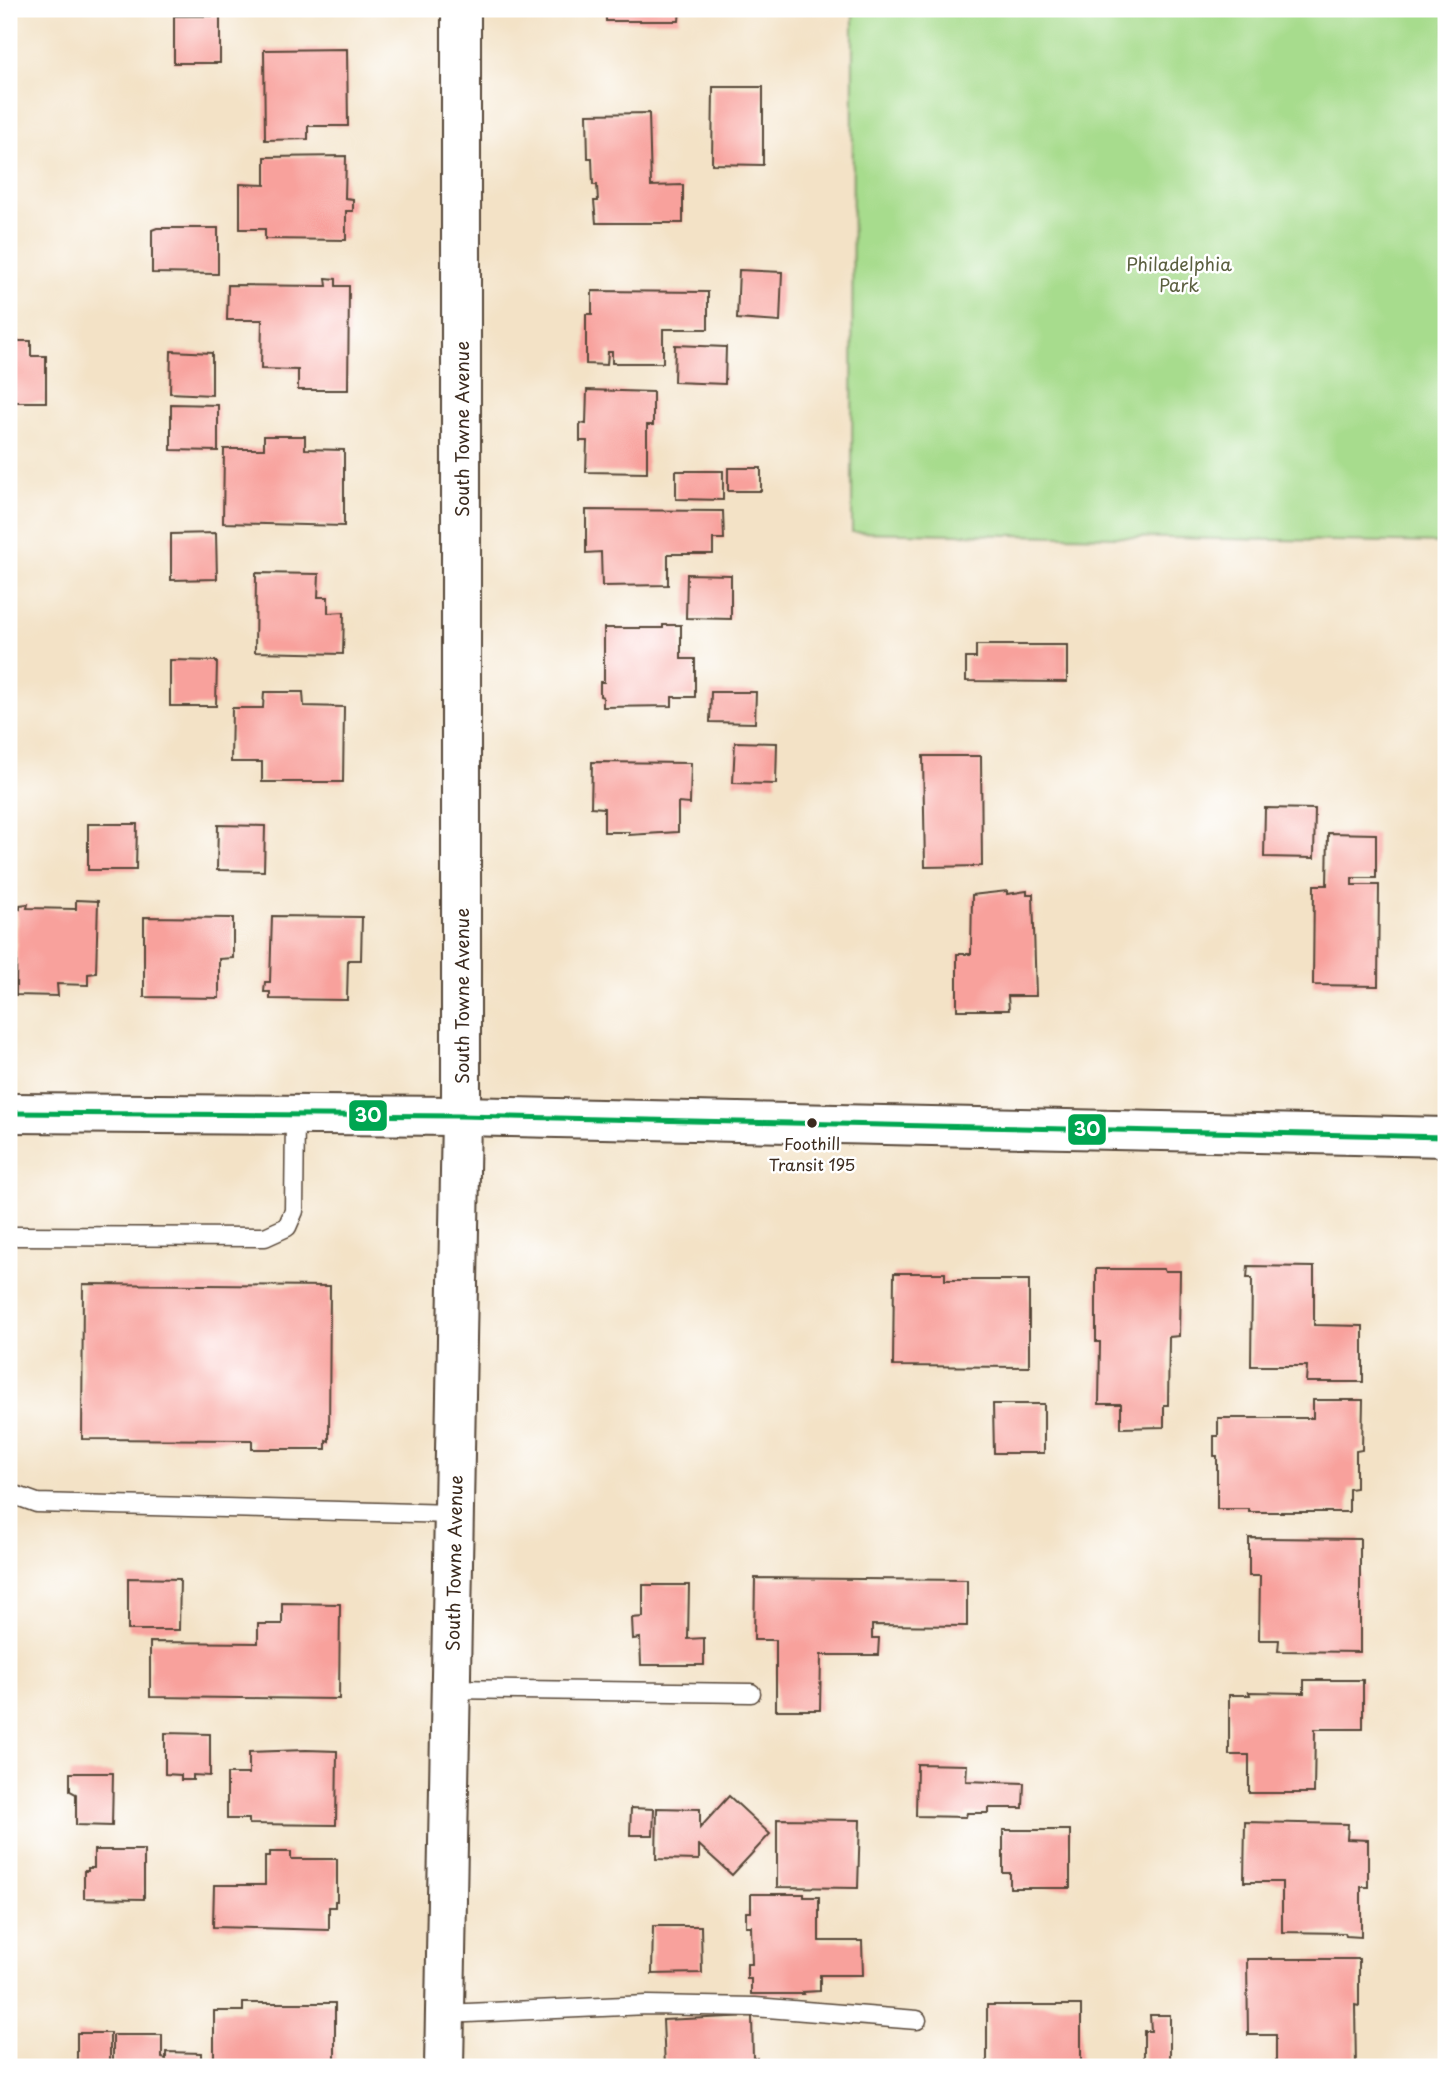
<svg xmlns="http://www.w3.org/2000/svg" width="1455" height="2076" font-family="'Playpen Sans',sans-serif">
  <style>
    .green { fill: #a7dc8d; stroke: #718356; stroke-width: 2 }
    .building { fill: #f8a19c }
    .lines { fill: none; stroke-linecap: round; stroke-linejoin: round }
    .service-casing { stroke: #574637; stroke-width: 21 }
    .tertiary-casing { stroke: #574637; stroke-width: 42 }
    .service { stroke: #fff; stroke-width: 18 }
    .tertiary { stroke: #fff; stroke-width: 38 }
    .bus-1-casing { stroke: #fff; stroke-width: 10 }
    .bus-1 { stroke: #00a651; stroke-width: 5 }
    .bus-dot { fill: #3b2a1e; stroke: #fff; stroke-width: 2.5 }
    .labels { text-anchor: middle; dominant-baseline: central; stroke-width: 5; stroke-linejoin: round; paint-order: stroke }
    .bus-label { font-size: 16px; fill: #3b2a1e; stroke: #fff }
    .park-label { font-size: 18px; fill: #5b5f3f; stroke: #fff }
    .street-label { font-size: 18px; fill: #3b2a1e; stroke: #fff }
    .line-badge { stroke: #fff; stroke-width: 2.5 }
    .badge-label { font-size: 19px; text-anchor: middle; font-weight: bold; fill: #fff }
  </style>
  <rect width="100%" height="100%" fill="#fff"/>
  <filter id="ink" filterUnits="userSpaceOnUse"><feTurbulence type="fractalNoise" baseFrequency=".0143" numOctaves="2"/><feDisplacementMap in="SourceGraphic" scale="14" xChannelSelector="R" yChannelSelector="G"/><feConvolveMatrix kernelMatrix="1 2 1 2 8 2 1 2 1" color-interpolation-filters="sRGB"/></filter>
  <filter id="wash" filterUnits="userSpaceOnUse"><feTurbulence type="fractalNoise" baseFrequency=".00686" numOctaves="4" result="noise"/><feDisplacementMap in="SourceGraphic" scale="28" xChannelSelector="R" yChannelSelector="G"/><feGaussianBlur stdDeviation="1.57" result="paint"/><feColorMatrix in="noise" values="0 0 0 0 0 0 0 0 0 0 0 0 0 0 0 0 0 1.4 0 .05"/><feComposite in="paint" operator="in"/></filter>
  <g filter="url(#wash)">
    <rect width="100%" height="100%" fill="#f3e2c6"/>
    <!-- green -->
    <polygon class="green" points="853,9 1446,9 1446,543 852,532"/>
    <g id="blocks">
      <!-- building -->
      <g class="building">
        <polygon points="606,9 680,9 679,21 606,21"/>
        <rect x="174" y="16" width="46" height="47"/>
        <polygon points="347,49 348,126 308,126 308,139 265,140 264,50"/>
        <polygon points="713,87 763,87 763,165 712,164"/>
        <polygon points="649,113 651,186 683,185 683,223 596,223 594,201 598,201 597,185 593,185 592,158 588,158 587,114"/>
        <polygon points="346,156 345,198 353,199 353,211 346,211 346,240 265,239 265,229 240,229 240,184 265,185 265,157"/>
        <polygon points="157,228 218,228 218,274 152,273 152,230"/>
        <polygon points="739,270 782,272 780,322 737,319"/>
        <polygon points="326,278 336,279 336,286 349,286 348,390 298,390 298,370 261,369 262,320 227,320 228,285 327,286"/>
        <polygon points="592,291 708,292 708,329 663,329 663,363 612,363 612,352 608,352 607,365 586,364 586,314 592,314"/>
        <polygon points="9,341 31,341 31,356 46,356 46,402 9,402"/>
        <polygon points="675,345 726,347 725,384 674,382"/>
        <polygon points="171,351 212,353 212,395 170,393"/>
        <polygon points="587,390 653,392 653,425 647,425 647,473 586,472 587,441 580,441 580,423 586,424"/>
        <polygon points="171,404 218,405 218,451 171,450"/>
        <polygon points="264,436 305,436 305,449 344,450 344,526 223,523 224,449 264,449"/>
        <rect x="728" y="468" width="33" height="23"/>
        <polygon points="676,471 723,471 723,500 676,499"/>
        <polygon points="586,510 723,511 724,539 713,539 713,554 668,554 668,585 602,586 601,552 586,553"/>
        <polygon points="216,533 217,579 171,580 171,534"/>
        <polygon points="256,573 319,574 318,597 328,597 328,613 344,612 343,654 255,652"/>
        <polygon points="687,574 731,575 731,619 686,618"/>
        <polygon points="663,625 681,625 681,659 695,659 695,697 672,697 672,706 603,707 603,697 600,696 600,682 604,682 604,628 663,628"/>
        <polygon points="976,645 1067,645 1067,682 966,681 966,658 976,658"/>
        <polygon points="170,660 217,661 216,706 170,706"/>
        <polygon points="264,692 303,692 304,706 344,707 343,782 262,782 262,762 231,762 232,708 263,708"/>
        <polygon points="711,692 756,692 755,723 710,722"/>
        <polygon points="735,742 777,743 776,784 733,783"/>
        <polygon points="923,756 981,756 982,866 925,867"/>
        <polygon points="592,762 691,763 690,804 678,803 678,832 629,835 629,832 604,832 604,808 591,807"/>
        <polygon points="1265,808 1315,809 1314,858 1264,857"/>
        <polygon points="88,824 137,824 136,870 88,870"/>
        <polygon points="218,825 265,826 264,871 217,870"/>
        <polygon points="1328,833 1376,834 1376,878 1352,878 1352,885 1379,885 1378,986 1313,985 1314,885 1327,885"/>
        <polygon points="1007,891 1007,894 1027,891 1027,894 1033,894 1036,996 1008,996 1009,1010 957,1010 957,954 971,954 972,895"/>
        <polygon points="76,900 98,901 96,973 88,974 88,985 57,984 58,996 16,995 17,908 20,909 20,905 28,904 27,908 76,909"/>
        <polygon points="272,916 362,917 361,960 348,960 347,1000 270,999 270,992 264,992 265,982 270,982"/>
        <polygon points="144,917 233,918 233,958 219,959 219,998 144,997"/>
        <polygon points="1248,1266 1314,1267 1314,1325 1363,1326 1363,1382 1306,1382 1307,1366 1251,1366 1252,1278 1247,1278"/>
        <polygon points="1096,1269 1164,1269 1165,1271 1180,1271 1179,1336 1169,1337 1168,1405 1164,1405 1164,1427 1121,1428 1121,1404 1099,1404 1100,1342 1096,1342"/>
        <polygon points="894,1273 945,1273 945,1280 1029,1280 1029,1367 893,1366"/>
        <polygon points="83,1284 330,1286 329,1441 326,1440 326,1449 252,1449 252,1440 82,1439"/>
        <polygon points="1313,1400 1363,1400 1362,1450 1356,1451 1356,1488 1349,1489 1349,1512 1249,1512 1249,1509 1217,1509 1217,1456 1214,1456 1214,1436 1218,1436 1218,1418 1313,1418"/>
        <polygon points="993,1404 1044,1404 1044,1453 994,1453"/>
        <polygon points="1249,1538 1360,1539 1360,1652 1278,1651 1279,1640 1259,1640 1260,1576 1249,1576"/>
        <polygon points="128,1578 180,1579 179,1630 128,1630"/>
        <polygon points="755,1578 967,1580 967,1626 872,1625 872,1638 879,1638 878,1655 821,1655 820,1710 776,1710 776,1640 754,1640"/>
        <polygon points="643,1585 689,1585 688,1639 704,1638 704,1665 641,1665 640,1638 633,1639 632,1618 643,1617"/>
        <polygon points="282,1603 340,1604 339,1699 150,1697 150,1642 258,1643 258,1624 282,1624"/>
        <polygon points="1304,1680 1363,1680 1363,1729 1315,1729 1314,1793 1249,1793 1249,1755 1229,1755 1229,1695 1250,1695 1249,1692 1304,1693"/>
        <polygon points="165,1733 210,1734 210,1776 193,1775 193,1780 181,1780 181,1775 165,1774"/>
        <polygon points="306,1750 337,1751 336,1825 249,1824 249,1819 227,1819 227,1774 249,1774 249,1752"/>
        <polygon points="917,1764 967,1765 966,1781 1024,1783 1023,1808 988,1808 988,1813 967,1813 966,1817 916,1816"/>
        <polygon points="70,1773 113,1773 112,1826 76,1825 76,1794 70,1791"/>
        <polygon points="729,1796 770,1834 732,1875 699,1845 699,1860 656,1859 657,1808 700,1809 700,1828"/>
        <polygon points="631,1808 654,1809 653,1835 630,1835"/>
        <polygon points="777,1819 860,1820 858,1888 777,1887"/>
        <polygon points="1245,1822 1348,1824 1347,1839 1368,1840 1368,1887 1361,1887 1361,1937 1346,1936 1345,1933 1282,1932 1282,1882 1244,1882"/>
        <polygon points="1003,1830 1070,1830 1070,1888 1010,1888 1010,1873 1003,1873"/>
        <polygon points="94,1850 144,1850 144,1899 84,1898 84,1871 88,1871 88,1868 94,1868"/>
        <polygon points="270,1852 291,1852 291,1859 337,1859 337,1901 335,1901 335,1907 329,1907 329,1930 213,1927 214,1885 265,1885 265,1857 270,1857"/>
        <polygon points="751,1894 804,1894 804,1897 819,1897 819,1941 862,1941 863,1975 820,1975 820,1991 803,1992 804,1994 751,1994 751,1979 747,1979 747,1964 752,1964 751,1926 746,1926 746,1912 751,1912"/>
        <polygon points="653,1926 701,1926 702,1973 652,1974"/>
        <polygon points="1247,1959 1359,1959 1359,2006 1355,2005 1356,2067 1276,2067 1276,2035 1248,2035"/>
        <polygon points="243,2003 335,2003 335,2067 214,2065 214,2011 243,2011"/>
        <rect x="987" y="2005" width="94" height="62"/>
        <polygon points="1150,2015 1170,2015 1170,2067 1144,2067 1144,2031 1151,2031"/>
        <polygon points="752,2016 753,2058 757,2058 758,2067 665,2067 663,2020"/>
        <rect x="77" y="2033" width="33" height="34"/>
        <polygon points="113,2035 162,2035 162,2058 166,2059 166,2052 201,2053 201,2067 113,2067"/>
      </g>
    </g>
  </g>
  <g filter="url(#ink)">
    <use href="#blocks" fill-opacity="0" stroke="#574637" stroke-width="2"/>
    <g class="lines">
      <defs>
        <g id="service">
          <polyline points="9,1236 265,1237 287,1227 294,1211 295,1115"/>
          <polyline points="9,1493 37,1503 453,1514"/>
          <polyline points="450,1689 751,1693"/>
          <polyline points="445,2014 647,2005 755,2007 917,2020"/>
        </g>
        <g id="tertiary">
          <polyline points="9,1113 461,1116 1446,1137"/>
          <path id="s1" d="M444,2067L461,1116V9"/>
        </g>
      </defs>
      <!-- service casing -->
      <use href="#service" class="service-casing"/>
      <!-- tertiary casing -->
      <use href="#tertiary" class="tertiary-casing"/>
      <!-- service -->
      <use href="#service" class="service"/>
      <!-- tertiary -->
      <use href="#tertiary" class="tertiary"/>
      <defs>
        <polyline id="bus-1" points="9,1113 461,1116 1446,1137"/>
      </defs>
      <!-- bus-1 casing -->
      <use href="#bus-1" class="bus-1-casing"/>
      <!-- bus-1 -->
      <use href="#bus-1" class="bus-1"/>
    </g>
  </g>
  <!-- markers -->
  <circle class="bus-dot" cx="812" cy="1123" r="6"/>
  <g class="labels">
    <!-- bus labels -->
    <g class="bus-label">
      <text x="812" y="1143">Foothill<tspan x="812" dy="21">Transit 195</tspan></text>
    </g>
    <!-- park labels -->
    <g class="park-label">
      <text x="1179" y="263">Philadelphia<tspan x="1179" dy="21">Park</tspan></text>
    </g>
    <!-- street labels -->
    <g class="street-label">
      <text transform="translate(461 429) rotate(-90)">South Towne Avenue</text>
      <text transform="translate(461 996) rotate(-90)">South Towne Avenue</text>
      <text stroke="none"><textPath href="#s1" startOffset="504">South Towne Avenue</textPath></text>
    </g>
  </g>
  <g class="line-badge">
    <rect x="348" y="1099" width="40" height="33" rx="7" fill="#00a651"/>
    <rect x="1067" y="1113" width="40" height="33" rx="7" fill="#00a651"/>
  </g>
  <g class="badge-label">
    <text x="368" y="1122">30</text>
    <text x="1087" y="1136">30</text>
  </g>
  <!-- margin -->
  <rect width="1455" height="2076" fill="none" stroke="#fff" stroke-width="35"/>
</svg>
